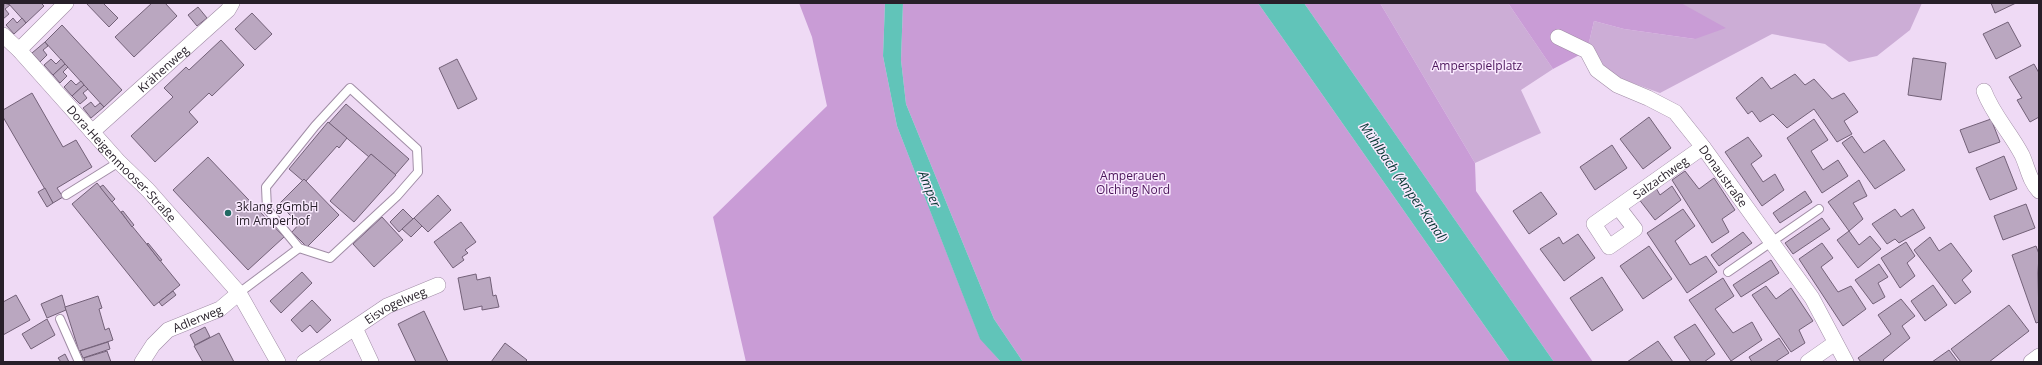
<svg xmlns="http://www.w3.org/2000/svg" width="2042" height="365" font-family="'Open Sans',sans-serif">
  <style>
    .green { fill: #ccadd6 }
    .forest { fill: #c99cd6 }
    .water { fill: #61c4b9 }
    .building { fill: #baa7c0; stroke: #736178 }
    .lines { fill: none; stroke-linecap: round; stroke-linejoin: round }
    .lane-casing { stroke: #a18da6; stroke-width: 10 }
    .street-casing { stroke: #a18da6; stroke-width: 16 }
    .lane { stroke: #fff; stroke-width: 8 }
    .street { stroke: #fff; stroke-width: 15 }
    .poi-dot { fill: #216a63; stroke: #f9e9fe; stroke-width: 1.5 }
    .labels { text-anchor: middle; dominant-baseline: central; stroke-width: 3; stroke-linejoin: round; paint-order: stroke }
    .park-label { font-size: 12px; fill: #4b145a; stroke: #f9e9fe }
    .street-label { font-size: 12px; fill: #271f29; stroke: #f9e9fe }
    .poi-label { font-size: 12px; fill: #271f29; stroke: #f9e9fe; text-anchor: start }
    .water-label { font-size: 13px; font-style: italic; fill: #063732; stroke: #f9e9fe }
  </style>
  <rect width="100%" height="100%" fill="#efdaf5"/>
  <!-- green -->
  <g class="green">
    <polygon points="1380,3 1508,3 1553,69 1521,90 1541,133 1475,163"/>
    <polygon points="1681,3 1922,3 1910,30 1877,56 1849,62 1825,44 1772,34 1660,93 1597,70 1587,51 1594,21 1624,29 1695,39 1683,5"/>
  </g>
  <!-- forest -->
  <g class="forest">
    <polygon points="799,3 885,3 883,56 897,126 980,338 1001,362 746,362 713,217 827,106 812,37"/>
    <polygon points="903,3 1258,3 1510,362 1023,362 994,319 906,104 901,60"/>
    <polygon points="1304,3 1380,3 1475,163 1476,191 1593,362 1554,362"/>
    <polygon points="1508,3 1681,3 1726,28 1695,39 1624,29 1594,21 1587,51 1553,69"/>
  </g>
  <!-- water -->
  <g class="water">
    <polygon points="885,3 903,3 901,60 906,104 994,319 1023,362 1001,362 980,339 897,126 883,56"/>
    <polygon points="1258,3 1304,3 1554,362 1510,362"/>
  </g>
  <!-- building -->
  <g class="building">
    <polygon points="4,3 10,5 5,9 9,14 3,19"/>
    <polygon points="8,3 41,3 44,6 26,23"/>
    <polygon points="86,3 103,3 118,18 109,27"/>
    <polygon points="152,3 165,3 177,16 134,57 115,37"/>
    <polygon points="1991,3 2016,3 1995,13"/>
    <polygon points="198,7 207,18 197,26 188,15"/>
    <polygon points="252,13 272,34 255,50 235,29"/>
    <polygon points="13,18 17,23 22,18 26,23 14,34 6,25"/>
    <polygon points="2008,22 2021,46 1996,59 1983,34"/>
    <polygon points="62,25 122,90 104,107 45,42"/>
    <polygon points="221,40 244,65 212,96 209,93 189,112 198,122 155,162 131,136 173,97 164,88 186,67 189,70"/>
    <polygon points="45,42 48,46 43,50 47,55 40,62 32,53"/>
    <polygon points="1913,58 1946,63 1941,100 1908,95"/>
    <polygon points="51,59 56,64 61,59 65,64 53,75 44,65"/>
    <polygon points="457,59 477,99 458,109 439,68"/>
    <polygon points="65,64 68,67 63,72 67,76 60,83 53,75"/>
    <polygon points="2034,64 2039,73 2039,117 2030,122 2017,100 2022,98 2009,77"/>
    <polygon points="1795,74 1805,85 1814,79 1832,99 1844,93 1858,112 1844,121 1852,134 1837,142 1814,109 1787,128 1773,114 1760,122 1752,111 1748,114 1736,98 1762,77 1771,89"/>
    <polygon points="71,80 76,85 81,81 84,85 72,96 64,87"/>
    <polygon points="84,85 88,89 83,93 87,98 80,104 72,96"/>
    <polygon points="32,93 63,147 76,140 92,167 57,188 63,197 53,203 3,117 3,110"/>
    <polygon points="91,102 95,107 100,103 104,107 91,118 83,108"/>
    <polygon points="346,104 409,159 395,175 371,154 369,157 329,123"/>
    <polygon points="1649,117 1671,148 1643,169 1620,139"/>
    <polygon points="1814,119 1828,140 1811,151 1823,170 1838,160 1848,176 1822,193 1787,138"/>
    <polygon points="1991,119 2000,142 1969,153 1960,130"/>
    <polygon points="328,122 347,138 339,148 337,146 306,181 304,179 303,181 289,169"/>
    <polygon points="1852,136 1864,153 1884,140 1905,170 1875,189 1842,143"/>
    <polygon points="1748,137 1762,156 1751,164 1763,182 1775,174 1784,190 1762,206 1725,152"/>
    <polygon points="1612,145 1627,168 1595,190 1580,167"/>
    <polygon points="371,154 396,175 354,222 330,201"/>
    <polygon points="2004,156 2017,189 1990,200 1976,168"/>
    <polygon points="208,157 284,237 248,270 173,190"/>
    <polygon points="1685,171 1699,189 1714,178 1735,210 1722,219 1729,232 1712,243 1672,180"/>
    <polygon points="304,179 339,215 307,247 292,232 299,224 279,204"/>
    <polygon points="1859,180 1867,196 1853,203 1863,219 1849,231 1828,202"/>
    <polygon points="97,183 180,285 154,306 72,204"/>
    <polygon points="103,185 115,199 112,202 100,187"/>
    <polygon points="1672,186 1681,200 1655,220 1638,198 1656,188 1660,195"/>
    <polygon points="45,188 53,203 47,207 38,192"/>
    <polygon points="1805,191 1812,202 1780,223 1773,213"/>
    <polygon points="1541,192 1557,214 1529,234 1513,211"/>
    <polygon points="438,195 451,210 428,232 414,218"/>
    <polygon points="2026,204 2035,228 2003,240 1994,216"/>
    <polygon points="403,209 413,219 399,232 390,222"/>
    <polygon points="1683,209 1695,226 1675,241 1690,265 1706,256 1717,272 1687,293 1647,233"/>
    <polygon points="1895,209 1901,217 1913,209 1925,228 1899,243 1895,239 1887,244 1872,224"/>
    <polygon points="123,211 134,225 132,227 121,212"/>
    <polygon points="382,217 403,240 374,267 353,244"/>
    <polygon points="414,218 422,226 411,237 402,229"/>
    <polygon points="1822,218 1830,229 1793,254 1785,243"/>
    <polygon points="461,222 476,242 465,250 468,253 462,257 464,260 453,268 434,242"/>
    <polygon points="1849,231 1859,245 1870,236 1881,249 1858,268 1837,240"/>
    <polygon points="1743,232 1752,243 1719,266 1711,255"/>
    <polygon points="1578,234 1595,258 1564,281 1540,249 1559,237 1563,244"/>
    <polygon points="1930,237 1939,251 1951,243 1972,271 1962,280 1971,292 1955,304 1914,250"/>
    <polygon points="1906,242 1915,256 1907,263 1915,276 1900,288 1881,258"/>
    <polygon points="148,243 162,260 160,261 147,244"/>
    <polygon points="1822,243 1833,258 1821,267 1838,292 1851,286 1866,309 1843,326 1799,259"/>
    <polygon points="1649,246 1672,279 1643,299 1620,266"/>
    <polygon points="2036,246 2039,254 2038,273 2039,322 2036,323 2012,255"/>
    <polygon points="1771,260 1779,273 1741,297 1733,285"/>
    <polygon points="1879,264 1888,277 1878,283 1885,297 1873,304 1855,280"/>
    <polygon points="302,272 312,283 281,313 270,301"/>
    <polygon points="476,274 477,280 490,277 493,296 496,295 499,307 482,310 482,306 464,310 458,278"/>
    <polygon points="1602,277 1623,310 1592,331 1570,298"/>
    <polygon points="1723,278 1734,296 1715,309 1733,333 1752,322 1762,340 1731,361 1689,300"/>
    <polygon points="1933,285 1947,305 1925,321 1911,301"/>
    <polygon points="1766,286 1776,299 1791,288 1813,321 1799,330 1805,343 1791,352 1752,295"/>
    <polygon points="173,291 176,295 162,306 159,302"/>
    <polygon points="16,295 30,320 3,335 3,302"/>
    <polygon points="62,295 66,310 47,318 41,304"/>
    <polygon points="98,296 102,308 99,309 105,330 109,328 113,340 79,351 65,307"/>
    <polygon points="1901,299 1915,316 1902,326 1910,338 1883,360 1885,362 1861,362 1858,358 1891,334 1878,315"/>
    <polygon points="312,300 331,320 317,333 310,325 302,332 291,320"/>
    <polygon points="2009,305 2029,331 1989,362 1961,362 1951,349"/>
    <polygon points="424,311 448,362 416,362 398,324"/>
    <polygon points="47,319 55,335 31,349 22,334"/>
    <polygon points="1695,324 1715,354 1704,362 1691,362 1674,337"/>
    <polygon points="205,327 210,337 195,345 190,335"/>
    <polygon points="219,333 234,362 203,362 194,346"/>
    <polygon points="1779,338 1789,353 1775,362 1752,362 1749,357"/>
    <polygon points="1658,341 1673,362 1627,362"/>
    <polygon points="108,342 110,349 83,358 80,351"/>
    <polygon points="505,343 527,360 525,362 491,362"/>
    <polygon points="1949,350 1958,362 1932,362"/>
    <polygon points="107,351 111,362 85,362 84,358"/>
    <polygon points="65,354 69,362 61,362 58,358"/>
  </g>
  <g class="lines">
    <defs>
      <g id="lane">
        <polygon points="350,88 417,149 418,172 397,196 330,258 299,248 267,209 266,187 315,126"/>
        <polyline points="66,195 119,162"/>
        <polyline points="1728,272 1819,209"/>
        <polyline points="239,293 299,248"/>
        <polyline points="60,319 79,362"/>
      </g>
      <g id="street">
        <path id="s1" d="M3,35L19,50L119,162L148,190L239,293L278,362"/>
        <path id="s2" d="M1558,37L1587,51L1597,70L1617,85L1648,98L1675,112L1703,147L1812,298L1846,362"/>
        <polyline points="19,50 66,3"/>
        <path d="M1984,91C1993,115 2010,132 2022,155C2028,168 2029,180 2039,191"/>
        <path id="s3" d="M92,132L228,10L232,3"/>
        <path id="s4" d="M1618,207L1635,229L1609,247L1594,224L1703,147"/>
        <polyline points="355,328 371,362"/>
        <path id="s5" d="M142,362L153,345L168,330L220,309L239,293"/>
        <path id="s6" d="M304,362L387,306L438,285"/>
        <polyline points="1808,362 1835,343"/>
        <polyline points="2031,362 2039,356"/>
      </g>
    </defs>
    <!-- lane casing -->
    <use href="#lane" class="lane-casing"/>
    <!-- street casing -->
    <use href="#street" class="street-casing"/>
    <!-- lane -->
    <use href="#lane" class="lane"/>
    <!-- street -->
    <use href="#street" class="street"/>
  </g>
  <!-- markers -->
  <circle class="poi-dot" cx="228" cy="213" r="4"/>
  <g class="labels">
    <!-- park labels -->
    <g class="park-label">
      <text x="1477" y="65">Amperspielplatz</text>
      <text x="1133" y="175">Amperauen<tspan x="1133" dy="14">Olching Nord</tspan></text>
    </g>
    <!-- street labels -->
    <g class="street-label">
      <text stroke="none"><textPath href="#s3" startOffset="95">Krähenweg</textPath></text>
      <text stroke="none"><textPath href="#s1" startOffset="175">Dora-Heigenmooser-Straße</textPath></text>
      <text stroke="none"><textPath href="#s2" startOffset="223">Donaustraße</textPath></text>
      <text stroke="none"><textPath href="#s4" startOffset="168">Salzachweg</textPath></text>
      <text stroke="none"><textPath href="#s6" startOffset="108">Eisvogelweg</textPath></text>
      <text stroke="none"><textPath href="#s5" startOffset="73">Adlerweg</textPath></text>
    </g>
    <!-- poi labels -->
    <g class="poi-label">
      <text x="236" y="206">3klang gGmbH<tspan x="236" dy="14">im Amperhof</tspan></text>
    </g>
    <!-- water labels -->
    <g class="water-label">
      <text transform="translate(1404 182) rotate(55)">Mühlbach (Amper-Kanal)</text>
      <text transform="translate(930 189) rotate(68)">Amper</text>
    </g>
  </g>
  <!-- border -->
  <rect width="2042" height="365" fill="none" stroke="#271f29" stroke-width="8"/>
</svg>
